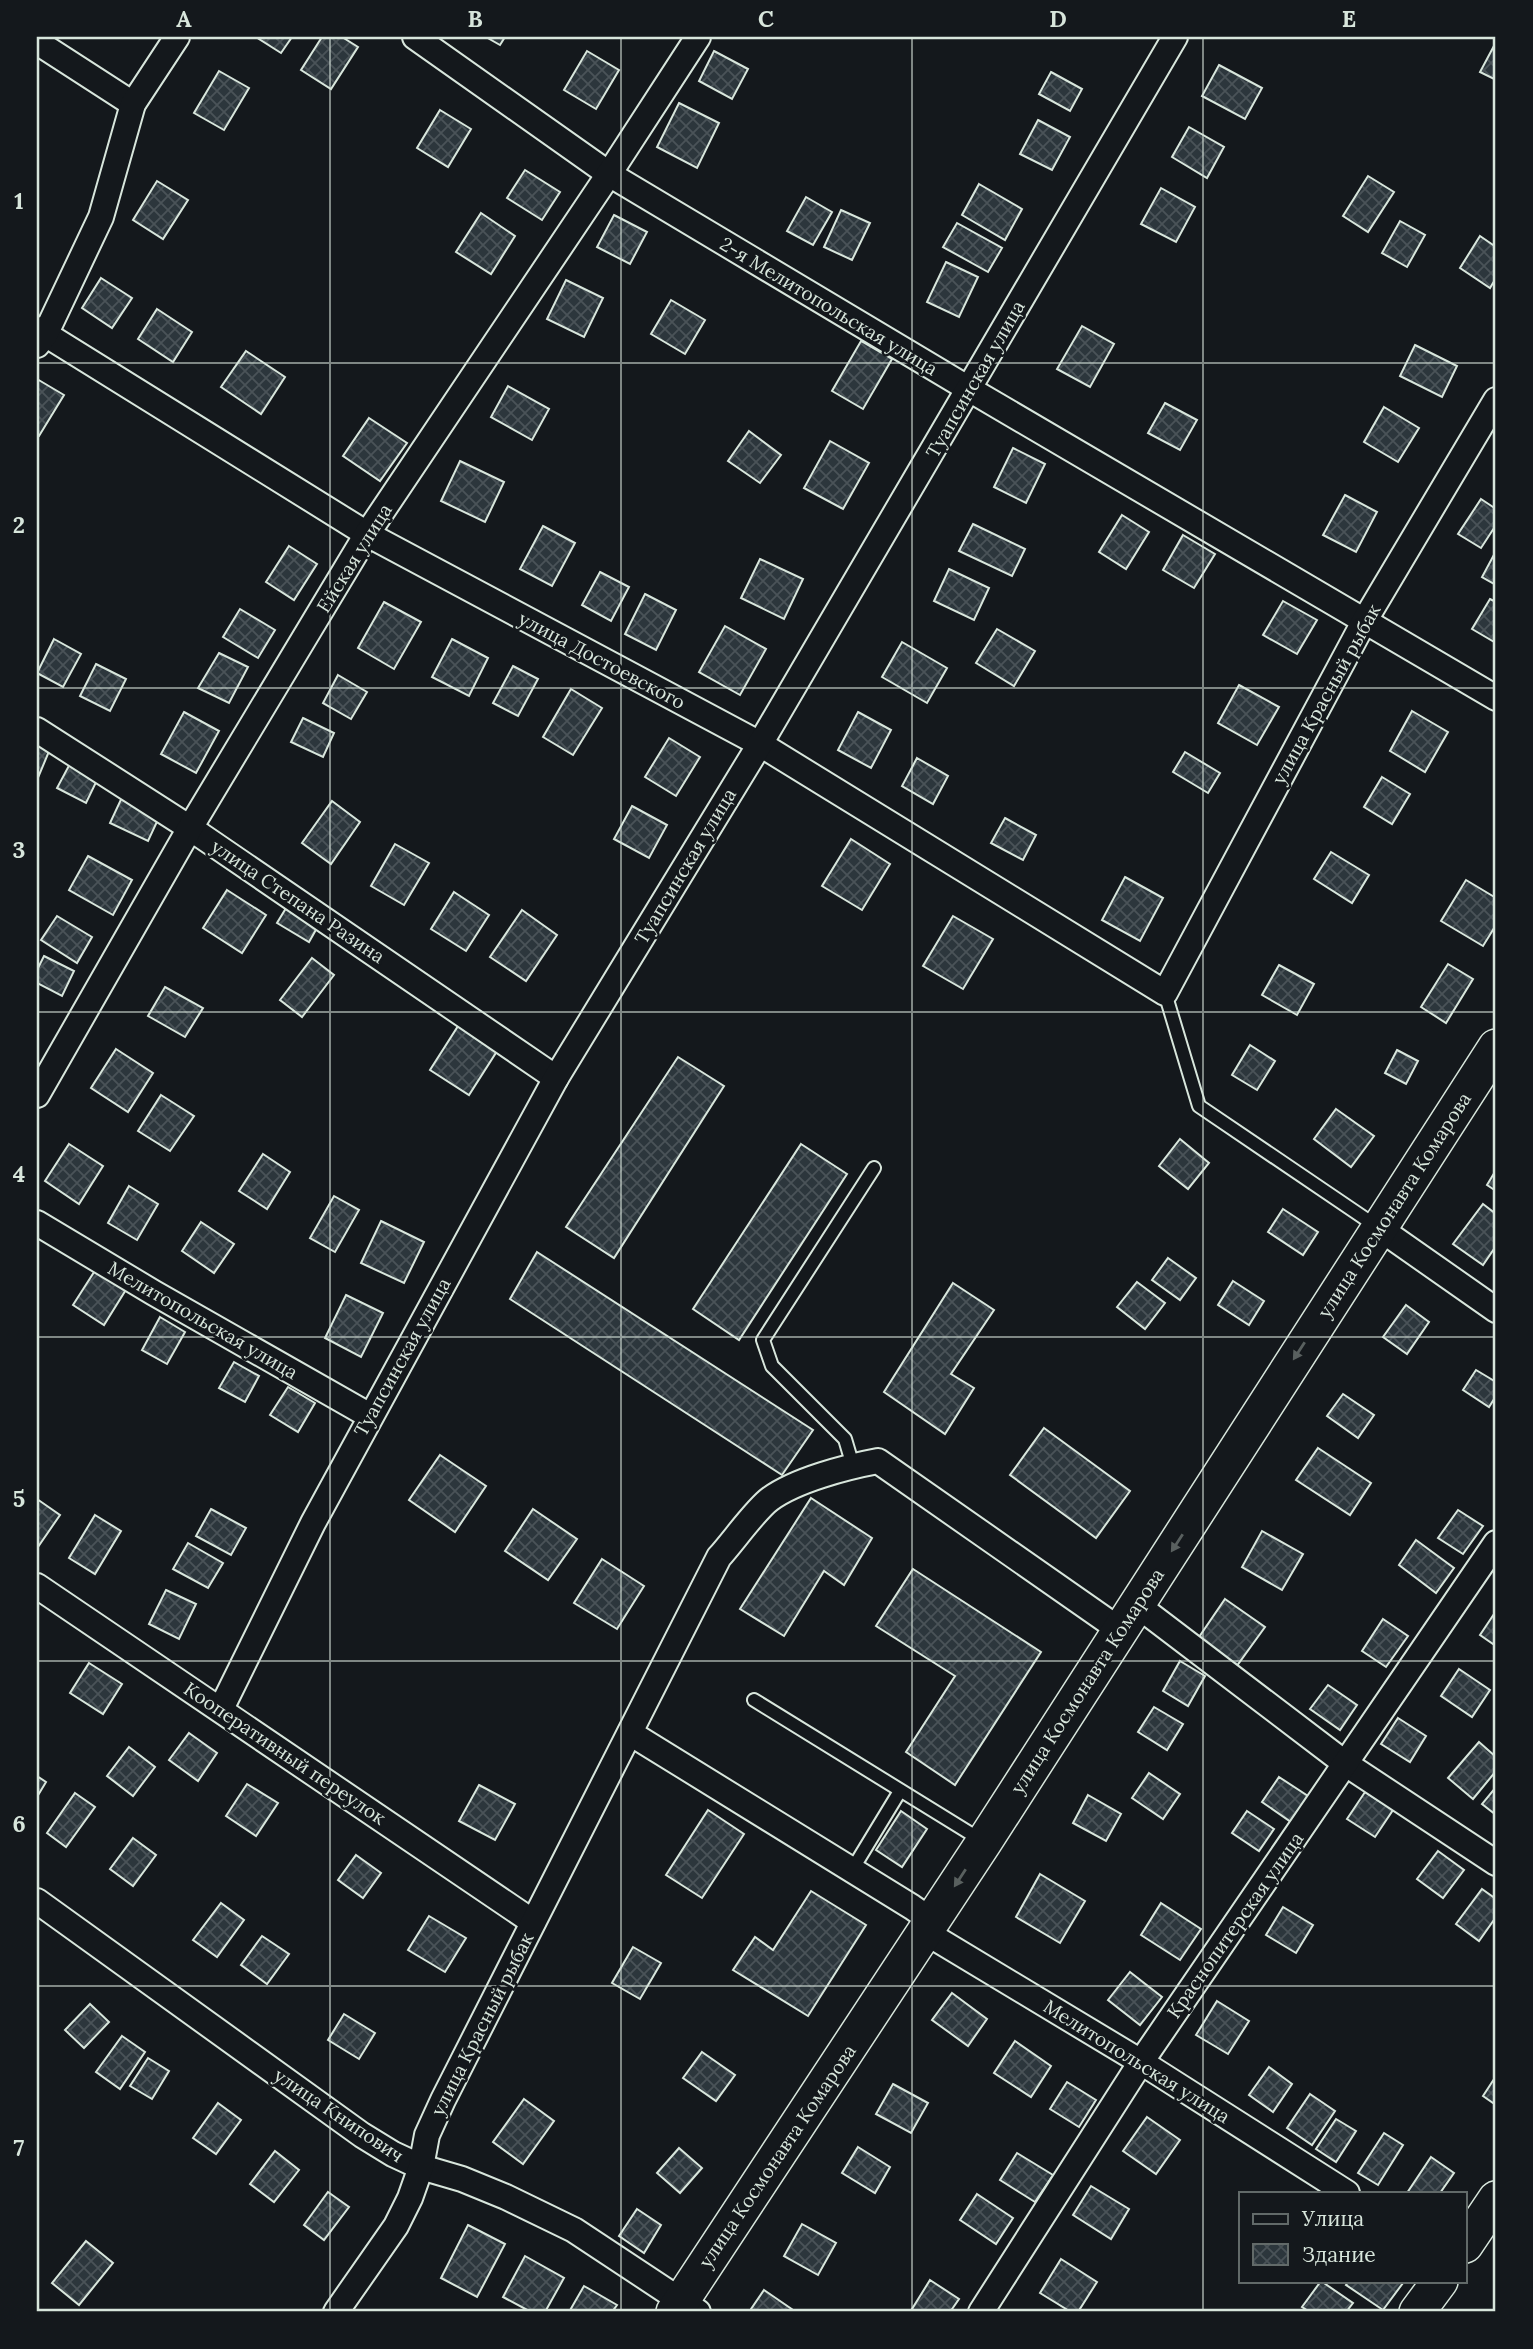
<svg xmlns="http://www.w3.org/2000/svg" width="1533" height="2349" font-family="Lora,serif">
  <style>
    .building { fill: url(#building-cross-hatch); stroke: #d8e6dc; stroke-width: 2 }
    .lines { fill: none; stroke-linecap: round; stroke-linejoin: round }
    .lane-casing { stroke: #d8e6dc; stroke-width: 16 }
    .street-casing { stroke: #d8e6dc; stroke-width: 28 }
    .secondary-casing { stroke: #d8e6dc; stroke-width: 38 }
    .lane { stroke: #14181c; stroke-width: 12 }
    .street { stroke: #14181c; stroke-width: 24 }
    .secondary { stroke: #14181c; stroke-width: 35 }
    .oneway { fill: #59605f }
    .grid { fill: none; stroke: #d8e6dc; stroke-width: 2; stroke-opacity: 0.55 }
    .labels { text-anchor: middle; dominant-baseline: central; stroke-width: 5; stroke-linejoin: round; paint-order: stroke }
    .street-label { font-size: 19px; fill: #d8e6dc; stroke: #14181c }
    .neatline { fill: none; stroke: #d8e6dc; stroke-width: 2.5 }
    .grid-label { font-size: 23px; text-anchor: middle; font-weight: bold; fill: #d8e6dc }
  </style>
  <defs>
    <pattern id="building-cross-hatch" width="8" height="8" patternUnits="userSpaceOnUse" patternTransform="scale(1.75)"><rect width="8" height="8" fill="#2c363c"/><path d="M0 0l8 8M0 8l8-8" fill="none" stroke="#4a5358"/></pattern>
  </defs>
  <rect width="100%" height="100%" fill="#14181c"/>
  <!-- building -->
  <g class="building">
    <polygon points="256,37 292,37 281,53"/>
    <polygon points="322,37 342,37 358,47 331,89 301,70"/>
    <polygon points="486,37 505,37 500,45"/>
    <polygon points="1495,44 1496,45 1496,80 1480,72"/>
    <polygon points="587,51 619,70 596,109 564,90"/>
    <polygon points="714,51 748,69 732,99 699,81"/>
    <polygon points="1219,65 1262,88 1245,119 1202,96"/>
    <polygon points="219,71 249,88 224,130 194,113"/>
    <polygon points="1051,72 1082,89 1070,111 1039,94"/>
    <polygon points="679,103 719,123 697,168 657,147"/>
    <polygon points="440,110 471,129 448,167 417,148"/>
    <polygon points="1038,120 1070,137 1052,170 1020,154"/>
    <polygon points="1189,127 1224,147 1207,178 1172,157"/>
    <polygon points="525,170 560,192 542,220 507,198"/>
    <polygon points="1368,176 1394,192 1368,232 1343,216"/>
    <polygon points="157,181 188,200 163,239 133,220"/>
    <polygon points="979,184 1022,209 1005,240 962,215"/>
    <polygon points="1161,188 1195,207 1176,242 1141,224"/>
    <polygon points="806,197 832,212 813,245 787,231"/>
    <polygon points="841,210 870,223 852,260 824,247"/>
    <polygon points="481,213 515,236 491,274 456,252"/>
    <polygon points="614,215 647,232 630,264 597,247"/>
    <polygon points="1400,221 1425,235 1407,267 1382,253"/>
    <polygon points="957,223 1002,248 988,272 943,247"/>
    <polygon points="1480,236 1496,247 1496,278 1490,288 1460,268"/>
    <polygon points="946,262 978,277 959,317 927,302"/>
    <polygon points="101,278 132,298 112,328 82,308"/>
    <polygon points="566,280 603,298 584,337 547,319"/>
    <polygon points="671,300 705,320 685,354 651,334"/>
    <polygon points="157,309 192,332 173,362 138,339"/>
    <polygon points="1082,326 1114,344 1090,387 1057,369"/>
    <polygon points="861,341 892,359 863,409 832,391"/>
    <polygon points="1415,345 1457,366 1442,397 1400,376"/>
    <polygon points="246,351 285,377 261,414 221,387"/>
    <polygon points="37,379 64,395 39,436 37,435"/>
    <polygon points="508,386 549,409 532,440 491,417"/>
    <polygon points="1165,403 1197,420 1180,450 1148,433"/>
    <polygon points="1384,407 1419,428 1398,462 1364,442"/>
    <polygon points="369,418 407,443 380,481 343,456"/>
    <polygon points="749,431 781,455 760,483 728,461"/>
    <polygon points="830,441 869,463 843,509 804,488"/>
    <polygon points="1013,448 1045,464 1026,503 994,487"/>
    <polygon points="460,461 504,482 485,522 441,501"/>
    <polygon points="1345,495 1377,512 1356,552 1323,535"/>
    <polygon points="1481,499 1496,509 1496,525 1481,548 1458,534"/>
    <polygon points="1122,515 1149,532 1126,569 1099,552"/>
    <polygon points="973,524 1025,549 1012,576 959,551"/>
    <polygon points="543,526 575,543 552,586 520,569"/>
    <polygon points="1183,535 1215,554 1194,588 1163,570"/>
    <polygon points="289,546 317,564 294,600 266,582"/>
    <polygon points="1496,551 1496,585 1482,577"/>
    <polygon points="760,559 803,579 784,619 741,598"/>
    <polygon points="949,569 989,588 974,620 934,601"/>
    <polygon points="600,572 629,587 611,621 582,605"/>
    <polygon points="645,594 676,610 656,650 625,634"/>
    <polygon points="1490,599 1496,602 1496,643 1472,629"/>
    <polygon points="1283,601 1317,620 1297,654 1263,635"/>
    <polygon points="384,602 421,622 394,669 358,648"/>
    <polygon points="240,609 275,630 258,658 223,637"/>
    <polygon points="725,626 766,649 740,695 699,672"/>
    <polygon points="997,629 1035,651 1014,686 976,663"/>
    <polygon points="54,639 81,654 63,687 37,673"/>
    <polygon points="452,639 488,658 469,696 432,677"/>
    <polygon points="902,642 947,668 927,703 882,677"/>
    <polygon points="219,653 248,667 229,703 198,688"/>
    <polygon points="96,664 126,679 110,711 80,696"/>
    <polygon points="513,666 538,679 518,716 493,703"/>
    <polygon points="338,675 367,692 351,719 323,703"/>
    <polygon points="1239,685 1279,707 1257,745 1218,723"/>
    <polygon points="571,689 602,708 573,755 543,737"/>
    <polygon points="1412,711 1448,732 1425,772 1390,751"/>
    <polygon points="184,712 219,731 196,773 161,754"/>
    <polygon points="858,712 891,730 871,768 838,750"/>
    <polygon points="303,718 334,733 323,757 291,742"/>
    <polygon points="669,738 700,757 676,796 645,777"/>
    <polygon points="37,743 50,749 37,780"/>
    <polygon points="1185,752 1220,773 1208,793 1173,772"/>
    <polygon points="917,758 948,776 933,804 902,786"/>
    <polygon points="72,760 100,774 86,803 57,788"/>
    <polygon points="1382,777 1410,794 1392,824 1364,807"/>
    <polygon points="124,793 162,811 148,841 110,823"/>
    <polygon points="332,801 360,822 331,864 302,843"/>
    <polygon points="632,806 667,825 649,858 614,839"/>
    <polygon points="1005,818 1036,835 1023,860 991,843"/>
    <polygon points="851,839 890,864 862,910 822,886"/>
    <polygon points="395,844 429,863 404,905 371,886"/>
    <polygon points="1331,852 1369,875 1352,903 1314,879"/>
    <polygon points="88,856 132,880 113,915 69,890"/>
    <polygon points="1125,877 1163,898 1140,941 1102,920"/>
    <polygon points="1466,880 1496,898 1496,925 1483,946 1441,921"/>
    <polygon points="227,890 266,915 242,953 203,928"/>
    <polygon points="454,892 489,915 466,951 431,929"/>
    <polygon points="291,900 322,919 309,942 277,923"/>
    <polygon points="522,910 557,935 526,981 490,957"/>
    <polygon points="57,916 92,937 77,963 41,940"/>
    <polygon points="953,916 993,939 963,989 923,966"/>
    <polygon points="44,956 74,971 62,996 37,983 37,970"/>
    <polygon points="312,958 334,975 302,1017 280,1000"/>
    <polygon points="1448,964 1473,979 1446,1023 1421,1007"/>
    <polygon points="1279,965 1314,984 1297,1015 1262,995"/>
    <polygon points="165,987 203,1008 185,1037 148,1016"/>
    <polygon points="460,1023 499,1048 469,1095 430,1070"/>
    <polygon points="1250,1045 1275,1061 1257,1090 1232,1075"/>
    <polygon points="116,1049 153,1073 128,1112 91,1088"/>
    <polygon points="1397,1050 1418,1061 1406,1084 1385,1073"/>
    <polygon points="678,1057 724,1086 614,1258 566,1227"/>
    <polygon points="161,1095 194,1116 170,1151 138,1131"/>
    <polygon points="1336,1109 1374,1136 1351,1167 1314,1139"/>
    <polygon points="1180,1139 1209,1163 1188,1189 1159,1166"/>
    <polygon points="69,1144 103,1166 79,1204 45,1181"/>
    <polygon points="801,1144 847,1174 739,1340 693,1309"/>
    <polygon points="263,1154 290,1172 267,1209 239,1191"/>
    <polygon points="1496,1170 1496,1191 1487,1185"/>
    <polygon points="129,1186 158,1204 137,1240 108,1223"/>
    <polygon points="334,1196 359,1210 335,1252 310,1238"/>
    <polygon points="1483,1204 1496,1214 1496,1246 1483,1265 1453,1244"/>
    <polygon points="1283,1209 1318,1232 1303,1255 1268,1232"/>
    <polygon points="381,1221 424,1242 404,1283 361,1263"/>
    <polygon points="201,1222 234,1244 214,1273 182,1251"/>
    <polygon points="537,1252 813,1430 782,1475 510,1299"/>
    <polygon points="1168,1258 1196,1278 1180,1300 1152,1280"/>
    <polygon points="96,1269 127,1288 104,1325 73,1305"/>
    <polygon points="1233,1281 1264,1301 1249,1325 1218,1305"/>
    <polygon points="1137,1282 1165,1303 1145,1329 1117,1307"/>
    <polygon points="953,1283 994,1310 951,1374 974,1388 945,1434 884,1392"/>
    <polygon points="346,1295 383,1313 361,1357 325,1338"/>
    <polygon points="1406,1305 1429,1322 1407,1354 1383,1337"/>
    <polygon points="160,1317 185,1332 167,1364 142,1350"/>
    <polygon points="234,1362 259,1376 245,1402 219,1388"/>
    <polygon points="1476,1370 1496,1382 1496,1396 1489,1407 1463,1390"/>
    <polygon points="288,1387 315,1403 298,1432 270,1415"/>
    <polygon points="1343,1394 1374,1415 1358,1438 1327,1416"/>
    <polygon points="1044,1428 1130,1491 1096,1538 1010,1475"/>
    <polygon points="1318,1448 1371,1483 1350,1515 1296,1480"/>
    <polygon points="440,1455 486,1486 455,1532 409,1500"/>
    <polygon points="811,1498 872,1538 844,1585 824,1571 784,1636 740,1609"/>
    <polygon points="37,1499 60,1515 38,1547 37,1546"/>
    <polygon points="211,1509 246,1528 231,1555 196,1536"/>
    <polygon points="533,1509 577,1539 548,1580 505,1551"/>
    <polygon points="1458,1510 1483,1526 1463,1554 1438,1538"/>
    <polygon points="95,1515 121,1531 95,1574 69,1558"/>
    <polygon points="1262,1531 1303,1554 1282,1590 1242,1567"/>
    <polygon points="1416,1540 1454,1568 1436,1593 1399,1565"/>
    <polygon points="188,1543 223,1563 208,1588 173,1569"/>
    <polygon points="602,1559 644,1586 617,1629 574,1603"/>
    <polygon points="913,1569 1041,1652 955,1785 906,1752 955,1676 876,1626"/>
    <polygon points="166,1590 196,1604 179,1639 149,1624"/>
    <polygon points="1225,1599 1265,1627 1236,1667 1197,1640"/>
    <polygon points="1496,1611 1496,1646 1480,1635"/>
    <polygon points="1383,1619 1408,1636 1386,1667 1362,1651"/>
    <polygon points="1180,1661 1205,1676 1188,1706 1163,1691"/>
    <polygon points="89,1663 122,1684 103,1714 70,1693"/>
    <polygon points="1459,1669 1490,1690 1472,1717 1441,1696"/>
    <polygon points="1328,1685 1357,1705 1340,1730 1310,1709"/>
    <polygon points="1154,1707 1183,1724 1167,1750 1138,1732"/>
    <polygon points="1398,1718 1426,1736 1410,1762 1381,1744"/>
    <polygon points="189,1733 217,1753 198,1781 169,1760"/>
    <polygon points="1479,1742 1496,1757 1496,1771 1473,1799 1448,1778"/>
    <polygon points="129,1747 155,1767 133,1796 107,1776"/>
    <polygon points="1149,1773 1180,1794 1163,1819 1132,1798"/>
    <polygon points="37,1776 46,1782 37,1797"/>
    <polygon points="1279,1777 1308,1796 1291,1822 1262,1802"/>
    <polygon points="247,1784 278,1803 256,1836 226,1816"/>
    <polygon points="479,1785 515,1804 495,1840 459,1821"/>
    <polygon points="1496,1787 1496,1815 1482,1804"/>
    <polygon points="1365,1792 1393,1810 1375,1837 1347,1819"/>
    <polygon points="75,1793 95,1807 66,1847 47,1833"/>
    <polygon points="1088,1795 1121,1814 1106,1841 1073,1823"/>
    <polygon points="708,1810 744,1834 702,1898 666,1875"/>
    <polygon points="901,1811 927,1829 902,1867 876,1850"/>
    <polygon points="1247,1811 1274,1829 1259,1851 1232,1833"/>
    <polygon points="133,1838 156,1855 133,1886 110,1869"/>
    <polygon points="1438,1851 1464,1870 1443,1898 1417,1879"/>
    <polygon points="356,1855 381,1873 363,1898 338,1880"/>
    <polygon points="1040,1874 1085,1901 1060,1943 1016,1917"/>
    <polygon points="1482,1889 1496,1899 1496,1917 1479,1941 1456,1924"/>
    <polygon points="811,1891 866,1925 808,2016 733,1970 755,1937 773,1950"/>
    <polygon points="221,1903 244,1920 217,1957 193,1940"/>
    <polygon points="1161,1903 1201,1929 1180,1960 1141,1935"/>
    <polygon points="1283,1907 1313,1925 1296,1953 1266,1935"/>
    <polygon points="429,1916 466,1938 445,1972 408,1950"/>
    <polygon points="262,1936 289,1954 267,1984 241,1965"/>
    <polygon points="633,1947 661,1963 640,1999 612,1983"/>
    <polygon points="1130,1972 1162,1997 1140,2025 1108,2000"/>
    <polygon points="952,1993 987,2019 968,2046 932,2020"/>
    <polygon points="1217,2001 1249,2021 1228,2054 1196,2035"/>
    <polygon points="90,2004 109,2022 84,2048 65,2030"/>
    <polygon points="344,2014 375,2033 359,2059 328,2040"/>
    <polygon points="122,2036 145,2052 120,2089 96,2072"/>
    <polygon points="1015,2041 1051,2066 1031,2097 994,2073"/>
    <polygon points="702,2052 735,2075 716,2101 683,2078"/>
    <polygon points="148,2058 169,2071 152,2099 130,2086"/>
    <polygon points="1269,2067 1292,2084 1273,2112 1249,2095"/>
    <polygon points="1496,2076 1496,2105 1483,2096"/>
    <polygon points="1067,2082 1096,2100 1079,2127 1050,2109"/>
    <polygon points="893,2084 928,2103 911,2133 876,2114"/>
    <polygon points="1310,2094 1335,2111 1312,2145 1287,2128"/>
    <polygon points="524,2099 554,2121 523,2164 493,2142"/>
    <polygon points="218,2103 241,2120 216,2154 193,2138"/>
    <polygon points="1147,2117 1180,2140 1156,2174 1123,2151"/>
    <polygon points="1336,2119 1356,2131 1336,2162 1316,2149"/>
    <polygon points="1384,2133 1403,2145 1378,2185 1358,2173"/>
    <polygon points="858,2147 890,2167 875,2193 842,2173"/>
    <polygon points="679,2148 702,2168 680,2193 657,2173"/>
    <polygon points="275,2151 299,2170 274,2202 250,2184"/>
    <polygon points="1017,2153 1053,2175 1035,2202 1000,2180"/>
    <polygon points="1431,2157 1454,2173 1440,2193 1407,2193"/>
    <polygon points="1091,2186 1129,2209 1111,2239 1073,2215"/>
    <polygon points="328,2192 349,2207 324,2240 304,2225"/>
    <polygon points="977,2194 1013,2218 996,2244 960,2220"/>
    <polygon points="637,2209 661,2225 644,2253 619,2236"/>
    <polygon points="802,2224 836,2243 818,2275 784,2256"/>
    <polygon points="468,2225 505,2244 477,2297 441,2278"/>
    <polygon points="86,2241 113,2263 79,2305 52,2283"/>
    <polygon points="525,2256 564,2278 545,2312 531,2312 503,2297"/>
    <polygon points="1061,2259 1097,2282 1078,2312 1071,2312 1040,2293"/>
    <polygon points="930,2280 959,2299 950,2312 917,2312 912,2309"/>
    <polygon points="1321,2281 1353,2303 1346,2312 1310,2312 1302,2307"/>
    <polygon points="1349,2281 1400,2281 1403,2283 1383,2310 1346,2285"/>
    <polygon points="584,2286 617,2305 612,2312 569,2312"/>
    <polygon points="764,2290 796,2312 749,2312"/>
  </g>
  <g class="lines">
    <defs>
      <g id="lane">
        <polyline points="1165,993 1199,1106 1379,1228"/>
        <polyline points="853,1466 845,1439 772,1366 763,1340 874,1168"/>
        <polyline points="754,1700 981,1840"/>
        <polyline points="852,1870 900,1791"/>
      </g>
      <g id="street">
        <polyline points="415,37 609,174 969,389 1496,698"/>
        <polyline points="37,42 133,104"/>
        <polyline points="37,329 367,534 760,744 1165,993 1365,620 1496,400"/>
        <polyline points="37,345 45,335 101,217 133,104 177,37"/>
        <polyline points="37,730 190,828 556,1078"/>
        <polyline points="37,1095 190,828 367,534 609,174 698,37"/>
        <polyline points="37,1223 154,1293 370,1416"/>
        <polyline points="1379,1228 1496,1310"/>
        <polyline points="37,1586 533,1922"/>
        <polyline points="1137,1605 1346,1764 1496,1863"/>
        <polyline points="221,1709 313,1523 556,1078 760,744 1175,37"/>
        <polyline points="630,1733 912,1907 932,1921"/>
        <polyline points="37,1901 362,2135 393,2154 421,2167 462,2179 506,2197 574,2230 698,2312"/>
        <polyline points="925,1932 1141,2062 1347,2193"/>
        <path d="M336,2312L396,2226L410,2198L421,2167L427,2135L443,2100L719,1557C732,1543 756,1509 770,1499C796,1480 846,1467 878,1461L1120,1630"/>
        <polyline points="981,2312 1141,2062 1496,1543"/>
      </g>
      <g id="secondary">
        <polyline points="1465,2245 1496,2199"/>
        <polyline points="674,2312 984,1842 1496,1047"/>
        <polyline points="1417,2312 1440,2281"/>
      </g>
    </defs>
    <!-- lane casing -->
    <use href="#lane" class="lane-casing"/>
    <!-- street casing -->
    <use href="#street" class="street-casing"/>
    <!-- secondary casing -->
    <use href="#secondary" class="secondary-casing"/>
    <!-- lane -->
    <use href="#lane" class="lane"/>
    <!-- street -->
    <use href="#street" class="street"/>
    <!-- secondary -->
    <use href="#secondary" class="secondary"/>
  </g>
  <!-- one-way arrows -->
  <defs><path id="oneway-solid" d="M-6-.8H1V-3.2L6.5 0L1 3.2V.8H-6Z" transform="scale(1.75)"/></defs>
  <g class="oneway">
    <use href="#oneway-solid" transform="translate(1299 1351) rotate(123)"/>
    <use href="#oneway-solid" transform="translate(1177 1543) rotate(123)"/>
    <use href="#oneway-solid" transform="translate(960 1878) rotate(123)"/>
  </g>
  <!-- grid -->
  <path class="grid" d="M330,37V2312M621,37V2312M912,37V2312M1203,37V2312M37,363H1496M37,688H1496M37,1012H1496M37,1337H1496M37,1661H1496M37,1986H1496"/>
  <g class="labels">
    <!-- street labels -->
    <g class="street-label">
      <text transform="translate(829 306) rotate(31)">2-я Мелитопольская улица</text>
      <text transform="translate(975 379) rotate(-60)">Туапсинская улица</text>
      <text transform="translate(354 558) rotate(-58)">Ейская улица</text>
      <text transform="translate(602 660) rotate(28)">улица Достоевского</text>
      <text transform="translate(1326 694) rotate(-61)">улица Красный рыбак</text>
      <text transform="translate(685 866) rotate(-59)">Туапсинская улица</text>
      <text transform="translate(298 901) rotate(34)">улица Степана Разина</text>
      <text transform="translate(1394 1205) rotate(-57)">улица Космонавта Комарова</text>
      <text transform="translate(203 1320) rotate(30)">Мелитопольская улица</text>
      <text transform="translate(402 1357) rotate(-61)">Туапсинская улица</text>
      <text transform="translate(1087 1681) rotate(-57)">улица Космонавта Комарова</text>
      <text transform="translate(285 1753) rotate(34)">Кооперативный переулок</text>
      <text transform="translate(1235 1925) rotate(-55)">Краснопитерская улица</text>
      <text transform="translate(482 2024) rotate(-63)">улица Красный рыбак</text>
      <text transform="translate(1137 2061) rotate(32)">Мелитопольская улица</text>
      <text transform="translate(339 2115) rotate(34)">улица Книпович</text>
      <text transform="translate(777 2156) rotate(-56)">улица Космонавта Комарова</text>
    </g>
  </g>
  <!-- border -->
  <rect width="1533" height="2349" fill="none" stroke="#14181c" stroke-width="77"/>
  <!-- legend -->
  <rect x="1239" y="2192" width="228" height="91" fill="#14181c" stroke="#626a69" stroke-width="2"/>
  <rect x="1253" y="2214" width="35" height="10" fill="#14181c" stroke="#626a69" stroke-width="2"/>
  <text x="1302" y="2226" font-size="21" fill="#d8e6dc">Улица</text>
  <rect x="1253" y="2244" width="35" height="21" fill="url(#building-cross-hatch)" stroke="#626a69" stroke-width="2"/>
  <text x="1302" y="2262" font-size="21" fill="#d8e6dc">Здание</text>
  <rect x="38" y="38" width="1456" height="2272" class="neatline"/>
  <g class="grid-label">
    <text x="184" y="27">A</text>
    <text x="475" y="27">B</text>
    <text x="766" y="27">C</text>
    <text x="1058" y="27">D</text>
    <text x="1349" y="27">E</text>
    <text x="19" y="209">1</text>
    <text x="19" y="533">2</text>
    <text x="19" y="858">3</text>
    <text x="19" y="1182">4</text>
    <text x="19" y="1507">5</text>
    <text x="19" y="1832">6</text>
    <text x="19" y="2156">7</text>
  </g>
</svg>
